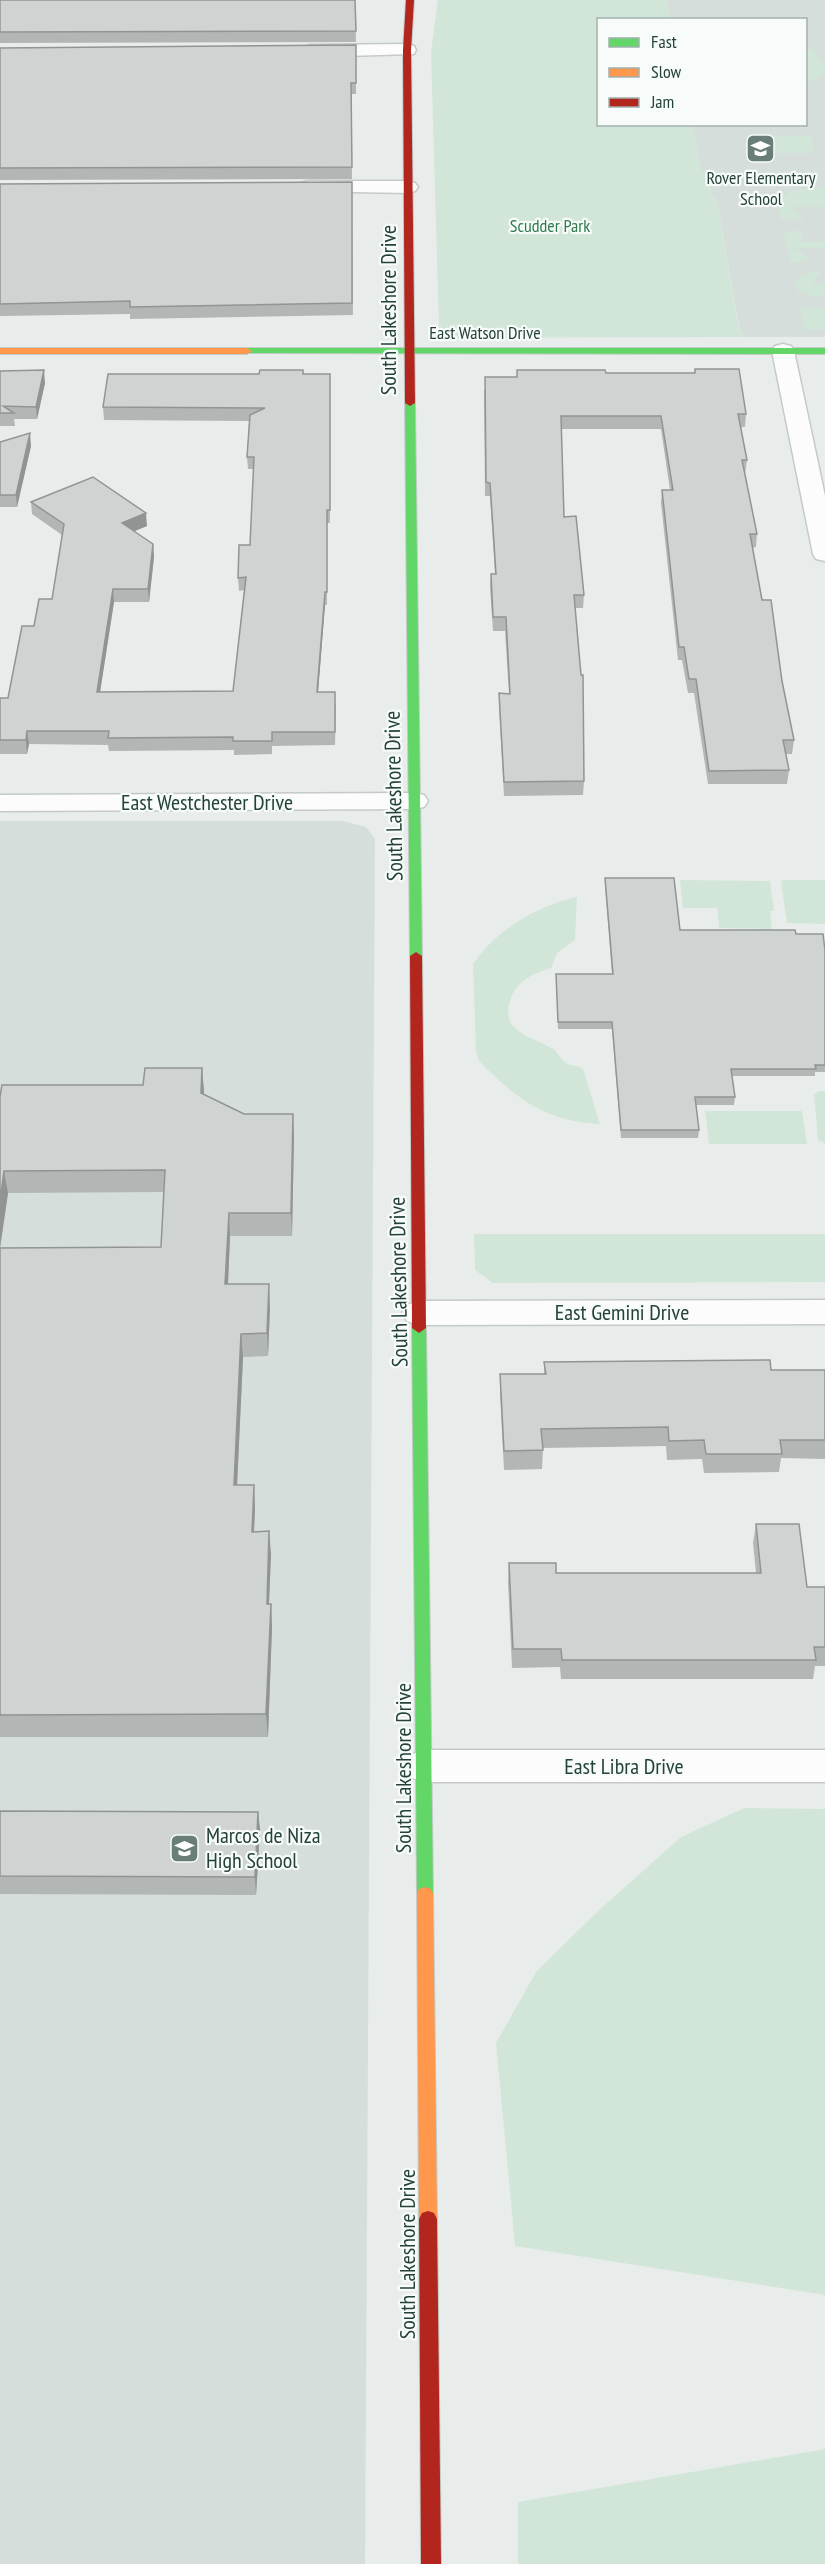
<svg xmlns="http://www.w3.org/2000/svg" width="825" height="2564" font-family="'PT Sans Narrow',sans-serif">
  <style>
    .built { fill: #d6dedb }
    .green { fill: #d1e6d8 }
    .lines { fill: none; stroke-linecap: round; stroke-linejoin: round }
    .street-casing { stroke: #c5cac8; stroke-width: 3 }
    .fast-casing { stroke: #c3cbc8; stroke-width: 2 }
    .slow-casing { stroke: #c3cbc8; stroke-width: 2 }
    .jam-casing { stroke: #c3cbc8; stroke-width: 2 }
    .street { fill: #fcfcfc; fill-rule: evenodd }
    .fast { fill: #63d668; fill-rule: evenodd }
    .slow { fill: #ff974d; fill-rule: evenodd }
    .jam { fill: #b3261e; fill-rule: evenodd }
    .wall { fill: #b2b6b5; fill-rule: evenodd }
    .shaded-wall { fill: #919493 }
    .building { fill: #cfd4d2; stroke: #919493; stroke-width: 1.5 }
    .labels { text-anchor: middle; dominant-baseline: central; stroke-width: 4.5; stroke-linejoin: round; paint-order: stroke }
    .far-poi-label { font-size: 18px; fill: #24423a; stroke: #f7fbf9 }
    .far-park-label { font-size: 18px; fill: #2d7a4b; stroke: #f7fbf9 }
    .far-street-label { font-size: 18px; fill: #24423a; stroke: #f7fbf9 }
    .street-label { font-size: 22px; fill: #24423a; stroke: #f7fbf9 }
    .poi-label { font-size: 22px; fill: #24423a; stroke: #f7fbf9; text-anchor: start }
  </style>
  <rect width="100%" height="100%" fill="#e8edeb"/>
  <!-- built -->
  <g class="built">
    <polygon points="666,0 825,0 825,337 741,337 717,202 712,196 708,171 701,171 692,125 806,124 806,20 670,19"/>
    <polygon points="0,821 343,821 366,827 375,839 365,2564 0,2564"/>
  </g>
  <!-- green -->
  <g class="green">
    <path d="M438,0H666L670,19L598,20V124L692,125L701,171H708L712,196L717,202L740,334H744L745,337L456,338C448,337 444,336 439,328L431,52Z"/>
    <polygon points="806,49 813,50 825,66 825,71 814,80 806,81"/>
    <polygon points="752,136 811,136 814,153 755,153"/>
    <path d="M825,188V207H791L805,219H780V200C790,187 810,188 825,188Z"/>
    <polygon points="791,231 803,231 801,242 825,242 825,248 795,248 809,258 805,261 790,262 784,234"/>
    <polygon points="810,272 821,272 812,283 825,284 824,296 811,296 798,291 795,281 799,277"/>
    <polygon points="800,307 825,309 825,330 805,330"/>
    <polygon points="680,880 770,881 774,911 770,911 772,929 719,928 717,908 683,908"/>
    <polygon points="783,880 825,880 825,924 787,923 781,882"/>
    <path d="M577,897L575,940L557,953L551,968C533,973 518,981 511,998C498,1033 533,1036 553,1049C558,1052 560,1059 566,1063C571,1066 577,1065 583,1069L600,1124C546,1122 515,1098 479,1061L476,1051L473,964C497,929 537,906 577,897Z"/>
    <polygon points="819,1091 825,1091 825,1143 818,1140 814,1094"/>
    <polygon points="705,1111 802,1111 807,1144 709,1144"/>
    <polygon points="474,1234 825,1234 825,1282 493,1283 475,1270"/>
    <polygon points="744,1808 825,1809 825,2295 515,2246 496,2043 536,1972 597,1912 681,1837"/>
    <polygon points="825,2449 825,2564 518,2564 518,2502"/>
  </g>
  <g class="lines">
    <defs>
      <g id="street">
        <polygon points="407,44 414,46 416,50 414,54 311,57 304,55 302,51 304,47 311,45"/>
        <polygon points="308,181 408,181 415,183 418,187 415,191 408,193 301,191 298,187 301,183"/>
        <polygon points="783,344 791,346 794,351 825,496 825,561 816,559 813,554 772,351 775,346"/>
        <polygon points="414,793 424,795 428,801 424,807 414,809 0,811 0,795"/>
        <polygon points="825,1300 825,1324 419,1325 407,1321 402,1313 407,1305 419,1301"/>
        <polygon points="424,1750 825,1750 825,1782 424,1782 410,1777 405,1766 410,1755"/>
      </g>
      <g id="fast">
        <polygon points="247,348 825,348 825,354 244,353 244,349"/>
        <polygon points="410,400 415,403 422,956 416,960 410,956 405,403"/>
        <polygon points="419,1323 426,1328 433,1894 431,1899 425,1901 419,1899 417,1894 412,1328"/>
      </g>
      <g id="slow">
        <polygon points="0,348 247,348 252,351 247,354 0,354"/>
        <polygon points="425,1887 431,1889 433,1894 437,2219 434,2225 428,2227 422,2225 419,2219 417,1894 419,1889"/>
      </g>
      <g id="jam">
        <polygon points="406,0 414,0 411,50 415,403 410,406 405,403 403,50"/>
        <polygon points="416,952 422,956 426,1328 419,1333 412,1328 410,956"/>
        <polygon points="428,2211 434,2213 437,2219 441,2564 421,2564 419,2219 422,2213"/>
      </g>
    </defs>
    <!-- street casing -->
    <use href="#street" class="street-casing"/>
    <!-- fast casing -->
    <use href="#fast" class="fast-casing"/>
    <!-- slow casing -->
    <use href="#slow" class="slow-casing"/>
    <!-- jam casing -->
    <use href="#jam" class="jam-casing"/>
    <!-- street -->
    <use href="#street" class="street"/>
    <!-- fast -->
    <use href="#fast" class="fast"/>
    <!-- slow -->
    <use href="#slow" class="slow"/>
    <!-- jam -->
    <use href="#jam" class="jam"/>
  </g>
  <!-- wall -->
  <g class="wall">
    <polygon points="0,0 355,0 356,42 0,43"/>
    <polygon points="356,45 356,94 351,94 352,179 0,180 0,48"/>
    <polygon points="352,182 353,315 130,319 130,314 0,316 0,184"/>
    <polygon points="695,369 746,414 745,427 741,427 747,460 745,474 757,534 756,547 752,548 762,600 782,681 794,740 792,754 786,754 789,770 787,784 708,784 694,693 688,693 682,660 678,660 661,503 662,490 670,490 661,429 561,429 564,517 584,595 583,608 575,608 584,781 583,795 504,796 499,707 499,693 509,694 505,631 493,631 490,587 491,574 495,574 490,496 485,496 484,390 517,377 517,370 606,373 694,373"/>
    <polygon points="0,371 45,383 37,419 14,419 15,426 0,426"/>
    <polygon points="304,374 330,374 330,523 327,523 327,605 325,605 318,692 336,705 335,745 272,746 272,754 234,755 234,750 109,751 108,745 29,744 27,754 0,754 0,698 8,698 34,626 52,599 62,535 32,514 31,502 147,526 134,531 153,544 154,557 149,602 114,602 100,692 233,691 244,590 239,591 238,578 250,545 254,469 248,469 247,457 249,421 104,420 103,407"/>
    <polygon points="0,442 31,446 17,507 0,507"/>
    <polygon points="605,878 680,930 796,934 825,950 825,1072 815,1072 815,1076 732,1076 735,1097 734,1105 696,1105 699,1130 698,1138 621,1138 612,1029 558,1029 556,974 612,974 605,886"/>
    <path d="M202,1068L204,1094L244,1114L294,1136L292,1236H230L228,1284L270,1307L268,1356L243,1357L237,1485H254L255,1508L254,1532L271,1554L269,1604H271L272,1627L268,1737H0V1097L143,1085ZM164,1192L161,1247L0,1248L8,1193Z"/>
    <polygon points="544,1362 771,1370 825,1370 825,1459 781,1458 779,1472 704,1473 702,1459 667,1460 666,1446 543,1448 542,1469 504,1470 500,1393 500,1374 544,1374"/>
    <polygon points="756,1524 807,1587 825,1587 825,1666 815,1666 813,1679 561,1679 560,1667 512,1668 508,1582 509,1563 556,1573 756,1573 753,1543"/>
    <polygon points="0,1811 258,1812 260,1830 256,1895 0,1894"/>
  </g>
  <!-- shaded-wall -->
  <g class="shaded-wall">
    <polygon points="44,370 45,383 37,419 36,407"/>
    <polygon points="30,433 31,446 17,507 16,495"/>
    <polygon points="146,513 147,526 123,536 122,523"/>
    <polygon points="153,544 154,557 149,602 148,589"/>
    <polygon points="113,589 114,602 98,705 97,692"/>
    <polygon points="325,592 325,605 317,705 317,692"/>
    <polygon points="27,731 29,744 27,754 26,740"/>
    <polygon points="202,1068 204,1091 203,1116 201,1093"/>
    <polygon points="293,1114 294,1136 292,1236 291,1213"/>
    <polygon points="4,1171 8,1193 0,1248 0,1202"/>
    <polygon points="229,1213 230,1236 227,1307 225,1284"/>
    <polygon points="269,1284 270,1307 268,1356 267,1333"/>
    <polygon points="241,1334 243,1357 236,1508 234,1485"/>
    <polygon points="254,1485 255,1508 253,1554 252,1532"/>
    <polygon points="269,1531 271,1554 268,1627 267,1604"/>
    <polygon points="271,1604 272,1627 268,1737 266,1714"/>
    <polygon points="258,1812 260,1830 256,1895 255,1877"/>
  </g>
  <!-- building -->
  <g class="building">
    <polygon points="0,0 355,0 356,31 0,32"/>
    <polygon points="356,45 356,83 351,83 352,167 0,168 0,48"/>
    <polygon points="352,182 352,303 130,307 130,301 0,304 0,184"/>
    <polygon points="695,369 739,369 746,414 738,414 747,460 742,460 757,534 750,534 762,600 771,600 782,681 794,740 783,740 789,770 709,771 696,679 689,679 684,647 679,647 662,490 673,490 661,416 561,416 564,517 576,516 584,595 574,595 581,675 583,675 584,781 504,782 499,693 510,694 506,617 493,617 491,574 496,574 490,483 486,482 485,377 517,377 517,370 605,370 606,373 695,373"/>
    <polygon points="44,370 36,407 3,406 14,413 0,413 0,371"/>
    <polygon points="260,370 303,370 303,374 330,374 330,510 327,510 327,592 325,592 317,692 335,692 335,732 272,732 272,741 233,741 233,737 108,738 109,731 27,731 26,740 0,740 0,698 8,698 22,626 34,626 39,599 52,599 64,524 31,502 93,477 146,513 122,523 153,544 148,589 113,589 97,692 233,691 246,577 238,578 239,545 250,545 254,457 247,457 250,415 265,408 103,407 108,374 259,374"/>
    <polygon points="30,433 16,495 0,495 0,442"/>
    <polygon points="605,878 674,878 680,930 795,930 796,934 823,934 825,950 825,1065 815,1065 816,1069 731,1069 735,1097 695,1097 699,1130 621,1130 612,1022 558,1022 556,974 613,974"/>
    <polygon points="145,1068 202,1068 201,1093 244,1114 293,1114 291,1213 229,1213 225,1284 269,1284 267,1333 241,1334 234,1485 254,1485 252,1532 269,1531 267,1604 271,1604 266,1714 0,1715 0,1248 161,1247 165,1170 4,1171 0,1202 0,1097 2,1085 143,1085"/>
    <polygon points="770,1360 771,1370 825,1370 825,1440 780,1440 782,1454 706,1454 704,1440 669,1441 668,1427 541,1429 543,1450 504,1451 500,1374 546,1374 544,1362"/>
    <polygon points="756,1524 799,1524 807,1587 825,1587 825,1647 814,1647 816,1660 562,1660 561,1649 513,1649 509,1563 556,1563 556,1573 761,1573"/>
    <polygon points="0,1811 258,1812 255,1877 0,1876"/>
  </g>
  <!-- icons -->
  <defs>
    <symbol id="school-square" viewBox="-11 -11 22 22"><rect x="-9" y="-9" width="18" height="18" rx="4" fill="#697e78" stroke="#f7fbf9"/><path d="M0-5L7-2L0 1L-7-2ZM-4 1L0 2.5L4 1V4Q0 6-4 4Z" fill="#fff"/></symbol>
  </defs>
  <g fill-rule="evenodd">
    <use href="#school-square" x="744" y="132" width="33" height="33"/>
    <use href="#school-square" x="168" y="1832" width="33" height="33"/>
  </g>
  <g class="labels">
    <!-- far-poi labels -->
    <g class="far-poi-label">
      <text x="761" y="177">Rover Elementary<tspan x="761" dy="21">School</tspan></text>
    </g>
    <!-- far-park labels -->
    <g class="far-park-label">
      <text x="550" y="225">Scudder Park</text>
    </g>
    <!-- far-street labels -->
    <g class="far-street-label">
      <text x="485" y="332">East Watson Drive</text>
    </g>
    <!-- street labels -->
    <g class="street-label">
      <text transform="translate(388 310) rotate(-90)">South Lakeshore Drive</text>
      <text transform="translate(393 796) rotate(-91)">South Lakeshore Drive</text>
      <text x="207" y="802">East Westchester Drive</text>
      <text transform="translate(398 1282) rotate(-91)">South Lakeshore Drive</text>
      <text x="622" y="1312">East Gemini Drive</text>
      <text x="624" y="1766">East Libra Drive</text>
      <text transform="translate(403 1768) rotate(-90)">South Lakeshore Drive</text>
      <text transform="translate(407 2254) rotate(-90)">South Lakeshore Drive</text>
    </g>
    <!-- poi labels -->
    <g class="poi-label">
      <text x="206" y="1835">Marcos de Niza<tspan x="206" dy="25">High School</tspan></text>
    </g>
  </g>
  <!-- legend -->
  <rect x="597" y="18" width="210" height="108" fill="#f7fbf9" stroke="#a3b1ad" stroke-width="1.5"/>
  <rect x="609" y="38" width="30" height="9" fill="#63d668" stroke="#a3b1ad" stroke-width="1.5"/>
  <text x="651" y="48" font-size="18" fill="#24423a">Fast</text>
  <rect x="609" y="68" width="30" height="9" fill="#ff974d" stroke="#a3b1ad" stroke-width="1.5"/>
  <text x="651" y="78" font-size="18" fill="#24423a">Slow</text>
  <rect x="609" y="98" width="30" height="9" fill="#b3261e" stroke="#a3b1ad" stroke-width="1.5"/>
  <text x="651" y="108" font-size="18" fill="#24423a">Jam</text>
</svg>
